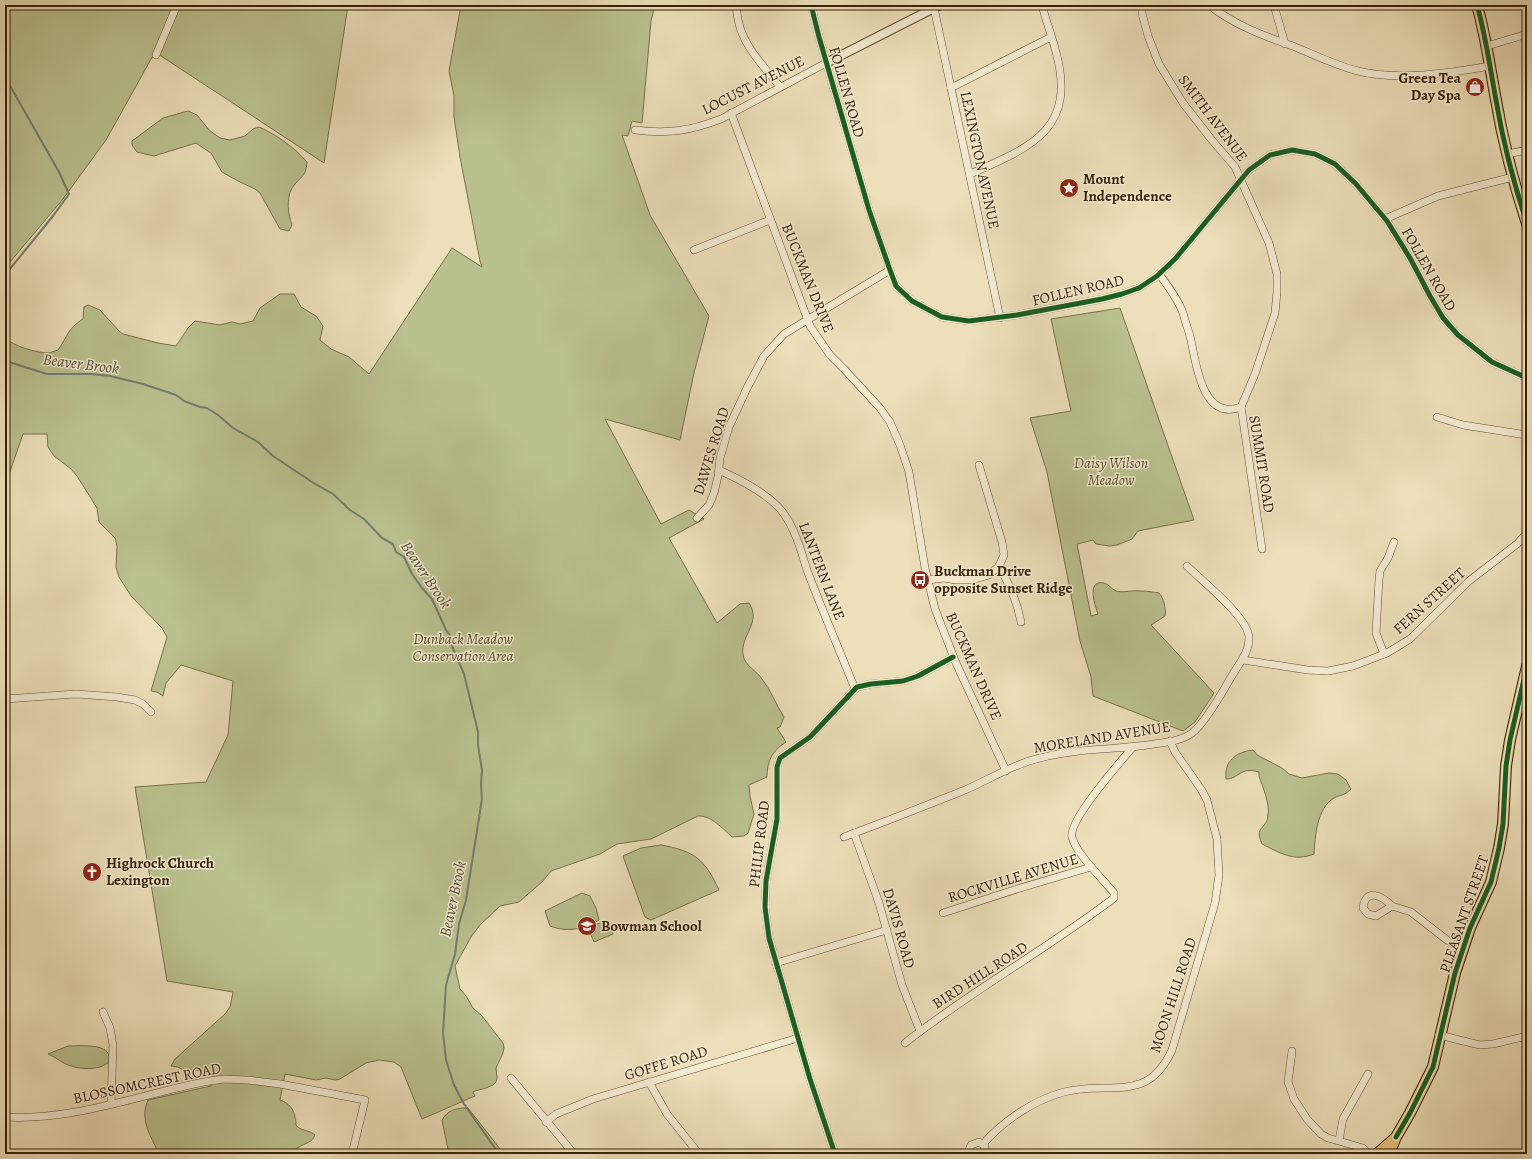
<svg xmlns="http://www.w3.org/2000/svg" width="1532" height="1159" font-family="Alegreya,serif">
  <style>
    .green { fill: #b9c18e; stroke: #78714a }
    .lines { fill: none; stroke-linecap: round; stroke-linejoin: round }
    .stream { stroke: #747d71; stroke-width: 2 }
    .minor-casing { stroke: #645033; stroke-width: 8 }
    .tertiary-casing { stroke: #645033; stroke-width: 10 }
    .primary-casing { stroke: #372106; stroke-width: 12 }
    .minor { stroke: #f3ead2; stroke-width: 7 }
    .tertiary { stroke: #f3ead2; stroke-width: 8 }
    .primary { stroke: #e6c07c; stroke-width: 10 }
    .cycleway-casing { stroke: #f3ead2; stroke-width: 8 }
    .cycleway { stroke: #1b5e20; stroke-width: 5 }
    .labels { text-anchor: middle; dominant-baseline: central; stroke-width: 3; stroke-linejoin: round; paint-order: stroke }
    .poi-label { font-size: 15px; font-weight: bold; fill: #372106; stroke: #f3ead2; text-anchor: start }
    .street-label { font-size: 15px; fill: #372106; stroke: #f3ead2 }
    .park-label { font-size: 15px; font-style: italic; fill: #584928; stroke: #f3ead2 }
    .water-label { font-size: 16px; font-style: italic; fill: #554f3b; stroke: #f3ead2 }
  </style>
  <rect width="100%" height="100%" fill="#ecdfb9"/>
  <filter id="stains"><feTurbulence type="fractalNoise" baseFrequency=".005" numOctaves="4"/><feColorMatrix values="0 0 0 0 .2 0 0 0 0 .09 0 0 0 0 .02 0 0 0 .5 -.17"/></filter>
  <radialGradient id="worn" r=".72"><stop offset=".6" stop-color="#630" stop-opacity="0"/><stop offset="1" stop-color="#630" stop-opacity=".3"/></radialGradient>
  <!-- green -->
  <g class="green">
    <polygon points="5,5 348,5 324,163 155,52 106,140 63,199 5,268"/>
    <path d="M461,5H655L651,21L642,123L632,121L628,136L622,135L650,215L709,316L694,373L680,440L605,419L661,524L689,510L704,519L669,538L717,623L740,604L749,603C762,623 740,635 743,655C745,666 757,671 762,679C771,690 776,705 784,717L780,727L777,728L786,742C772,751 767,761 767,777L749,785L750,796L754,814L748,833L744,836L732,837C723,829 711,815 698,816L651,839L617,844L600,854L551,871L543,881L519,902L500,906L480,925L471,937L455,966L460,989L466,996L473,1008L482,1016L503,1043L504,1047L503,1053L496,1068L497,1078L496,1082L493,1085L486,1088L475,1091L473,1092L475,1096L422,1119L401,1067L394,1062L379,1060L366,1063L340,1079L335,1080L326,1078L316,1080L285,1074L280,1100C289,1103 294,1109 295,1118C296,1119 296,1124 296,1125C300,1131 310,1130 315,1135C312,1143 305,1143 299,1147C296,1148 294,1151 291,1154H159C151,1136 139,1120 148,1100L211,1086L213,1073L190,1069L185,1071L178,1067L171,1066L175,1059L225,1014L230,1007L233,992L167,981L135,787L206,782L228,735L233,681L181,665L166,683L163,696L157,692L151,691L167,637L162,628L131,596L119,577L116,567L117,546L115,538L99,522L97,508L77,476L71,469L54,456L48,447L47,434H23L5,486V338C13,346 37,353 49,353C52,352 55,351 58,350C68,336 67,329 83,319L84,307L88,305L100,310L120,332L123,334L158,343L176,346L188,328L195,321L220,325L232,322L240,324L253,321L260,308L280,294H294L301,307L316,316L323,326L320,340L331,349L349,357L369,374L452,248L482,267L480,261L460,157L454,117V96L449,71Z"/>
    <path d="M188,111L197,115L209,130L220,138L230,140L245,136L253,129L259,127C277,135 294,147 307,162C306,178 300,176 292,188C286,199 288,214 292,225L289,231L280,229L260,193L255,189L238,181L222,172L211,153L196,143L154,156L137,152L132,145V141L163,118Z"/>
    <path d="M1120,308L1194,520L1138,531L1132,539L1117,545L1110,546L1096,544L1093,540L1077,544L1091,616L1098,614C1095,606 1086,579 1104,583C1109,584 1111,589 1116,591C1123,593 1133,590 1141,591C1147,591 1153,592 1159,593C1164,599 1166,608 1165,616L1151,625L1214,693L1195,722L1183,731L1093,696L1091,677L1080,641L1047,472L1030,418L1071,411L1051,319Z"/>
    <path d="M1253,750L1257,755L1282,768L1289,774L1302,778L1329,773L1338,774L1346,780L1351,789C1343,797 1341,794 1334,798C1317,808 1315,836 1314,854C1294,862 1280,853 1262,844C1254,826 1266,830 1268,816C1270,803 1263,788 1259,776V772C1240,766 1239,779 1226,779C1224,761 1236,752 1253,750Z"/>
    <path d="M661,845C694,851 705,859 719,890L651,920L645,917L623,856L641,848Z"/>
    <path d="M582,893L590,896L596,908L599,920C583,929 568,933 550,926L545,911Z"/>
    <polygon points="607,920 613,934 594,942 588,928"/>
    <path d="M68,1046C78,1046 107,1043 109,1056C110,1058 109,1060 109,1062C100,1070 83,1070 71,1066C63,1064 56,1057 48,1054Z"/>
    <path d="M464,1108H468L504,1154H449L442,1120C448,1110 454,1109 464,1108Z"/>
  </g>
  <g class="lines">
    <!-- stream -->
    <g class="stream">
      <polyline points="5,77 59,172 69,194 53,216 5,275"/>
      <polyline points="5,359 12,363 47,374 91,374 110,376 143,384 176,395 184,401 200,407 207,408 218,415 233,428 258,442 273,456 312,482 333,494 350,510 364,519 382,538 393,544 396,552 404,557 412,574 422,588 432,599 446,630 451,637 452,646 464,674 478,732 478,745 482,770 481,785 482,799 466,900 459,924 455,954 446,985 443,1033 446,1060 454,1085 464,1104 499,1154"/>
    </g>
    <defs>
      <g id="minor">
        <path d="M736,5C737,15 738,24 742,33C750,53 767,70 780,87"/>
        <polyline points="811,5 819,37 869,210 890,270 896,286 912,301 942,317 969,321 1017,315 1102,299 1122,294 1139,288 1157,276 1175,259 1249,170 1270,155 1292,150 1315,154 1335,164 1356,184 1387,221 1410,258 1430,296 1443,318 1458,335 1492,362 1527,378"/>
        <polyline points="1142,5 1142,13 1148,36 1159,64 1183,103 1211,139 1235,167 1269,243 1277,274 1277,292 1275,313 1255,374 1241,407 1262,549"/>
        <path d="M1209,5C1233,24 1261,35 1290,45C1313,54 1334,65 1358,71C1397,81 1451,73 1490,66"/>
        <polyline points="1274,5 1285,44"/>
        <polyline points="934,8 1000,318"/>
        <polyline points="1487,46 1527,34"/>
        <polyline points="156,55 177,5"/>
        <polyline points="951,88 1051,37"/>
        <polyline points="731,113 810,326 830,355 844,369 880,408 890,422 900,445 909,472 925,568 935,609 956,663 1006,771"/>
        <path d="M635,130C668,134 690,131 721,119L826,63"/>
        <polyline points="1507,154 1527,150"/>
        <path d="M970,174C1031,147 1077,130 1056,52C1052,36 1046,21 1042,5"/>
        <polyline points="1385,219 1438,196 1513,177"/>
        <polyline points="694,250 770,220"/>
        <path d="M1159,274C1168,286 1178,299 1183,313C1185,321 1188,329 1190,336C1196,361 1201,422 1241,407"/>
        <polyline points="1437,417 1463,425 1527,435"/>
        <polyline points="979,465 1002,542 1004,555 999,566"/>
        <path d="M719,470C739,479 771,495 784,514C796,531 801,551 807,570C822,610 839,649 855,689"/>
        <polyline points="697,518 709,505 714,493 718,476 720,458 729,427 747,388 764,356 784,334 890,270"/>
        <path d="M928,580L944,578L956,580H972L989,575L999,566C1010,586 1017,601 1021,622"/>
        <polyline points="1384,654 1376,633 1379,580 1380,571 1388,558 1394,542"/>
        <polyline points="1243,660 1308,670 1328,671 1353,666 1387,653 1410,639 1469,581 1517,544 1527,533"/>
        <polyline points="5,699 76,694 117,697 135,700 143,704 151,712"/>
        <polyline points="854,833 879,903 902,985 920,1031"/>
        <path d="M844,837C884,822 925,806 965,790C990,779 1014,764 1040,758C1077,748 1116,750 1154,744C1167,742 1181,741 1192,733C1204,724 1222,693 1230,679C1237,666 1249,654 1249,638C1249,618 1202,581 1187,566"/>
        <path d="M1392,906C1382,896 1366,887 1363,908L1368,914L1376,916L1392,906L1411,912L1447,940L1463,949"/>
        <polyline points="943,913 1017,889 1091,867"/>
        <polyline points="776,963 887,930"/>
        <polyline points="103,1012 110,1028 113,1045 111,1104"/>
        <polyline points="1439,1035 1480,1045 1493,1044 1527,1036"/>
        <path d="M905,1043C972,990 1046,950 1114,898V893C1103,879 1076,854 1072,837C1068,821 1121,761 1133,747"/>
        <polyline points="1292,1051 1288,1082 1294,1099 1307,1119 1321,1134 1328,1138 1363,1148 1369,1154"/>
        <polyline points="511,1078 574,1154"/>
        <polyline points="649,1082 667,1114 699,1154"/>
        <path d="M5,1117C73,1121 138,1095 204,1082L223,1079L247,1080L280,1084L365,1100L352,1154"/>
        <polyline points="546,1122 556,1114 593,1099 798,1038"/>
        <polyline points="1339,1140 1343,1119 1368,1074"/>
        <path d="M983,1144C1003,1121 1034,1100 1064,1092C1109,1080 1147,1105 1172,1050L1215,903L1219,875L1217,839L1207,800L1201,789L1175,752L1170,741"/>
        <polyline points="835,1154 810,1079 769,938 765,907 766,881 777,819 777,767 780,758 810,737 857,687 871,684 903,681 918,676 953,657"/>
        <polyline points="971,1154 969,1150 971,1145 979,1142 985,1146 984,1154"/>
      </g>
      <polyline id="tertiary" points="826,63 940,5"/>
      <g id="primary">
        <path d="M1477,5C1486,37 1490,68 1496,100C1503,142 1514,184 1527,224"/>
        <polyline points="1378,1153 1394,1139"/>
        <polyline points="1389,1154 1396,1137 1410,1113 1433,1067 1455,973 1470,928 1491,882 1499,848 1503,824 1506,766 1510,740 1527,666"/>
      </g>
    </defs>
    <!-- minor casing -->
    <use href="#minor" class="minor-casing"/>
    <!-- tertiary casing -->
    <use href="#tertiary" class="tertiary-casing"/>
    <!-- primary casing -->
    <use href="#primary" class="primary-casing"/>
    <!-- minor -->
    <use href="#minor" class="minor"/>
    <!-- tertiary -->
    <use href="#tertiary" class="tertiary"/>
    <!-- primary -->
    <use href="#primary" class="primary"/>
    <defs>
      <g id="cycleway">
        <polyline points="811,5 819,37 869,210 890,270 896,286 912,301 942,317 969,321 1017,315 1102,299 1122,294 1139,288 1157,276 1175,259 1249,170 1270,155 1292,150 1315,154 1335,164 1356,184 1387,221 1410,258 1430,296 1443,318 1458,335 1492,362 1527,378"/>
        <path d="M1477,5C1486,37 1490,68 1496,100C1503,142 1514,184 1527,224"/>
        <polyline points="1396,1137 1410,1113 1433,1067 1455,973 1470,928 1491,882 1499,848 1503,824 1506,766 1510,740 1527,666"/>
        <polyline points="835,1154 810,1079 769,938 765,907 766,881 777,819 777,767 780,758 810,737 857,687 871,684 903,681 918,676 953,657"/>
      </g>
    </defs>
    <!-- cycleway casing -->
    <use href="#cycleway" class="cycleway-casing"/>
    <!-- cycleway -->
    <use href="#cycleway" class="cycleway"/>
  </g>
  <!-- icons -->
  <defs>
    <symbol id="shop-disc" viewBox="-11 -11 22 22"><circle r="9.5" fill="#8f2418" stroke="#f3ead2"/><path d="M-5-2.5h2.3a2.7 3.5 0 0 1 5.4 0H5L5.5 6h-11ZM-1.5-2.5h3a1.5 2.3 0 0 0-3 0Z" fill="#fff"/></symbol>
    <symbol id="sight-disc" viewBox="-11 -11 22 22"><circle r="9.5" fill="#8f2418" stroke="#f3ead2"/><path d="M0-6L1.8-2.2L6-1.7L2.9 1.2L3.7 5.4L0 3.3L-3.7 5.4L-2.9 1.2L-6-1.7L-1.8-2.2Z" fill="#fff"/></symbol>
    <symbol id="bus-disc" viewBox="-11 -11 22 22"><circle r="9.5" fill="#8f2418" stroke="#f3ead2"/><path d="M-5-6H5V4H4V6H2V4H-2V6H-4V4H-5ZM-3.5-4V0h7V-4ZM-3.5 1.2v1.5H-2V1.2ZM2 1.2v1.5H3.5V1.2Z" fill="#fff"/></symbol>
    <symbol id="church-disc" viewBox="-11 -11 22 22"><circle r="9.5" fill="#8f2418" stroke="#f3ead2"/><path d="M-1.2-6h2.4v3.5h3.3v2.4h-3.3V6h-2.4V-.1h-3.3v-2.4h3.3Z" fill="#fff"/></symbol>
    <symbol id="school-disc" viewBox="-11 -11 22 22"><circle r="9.5" fill="#8f2418" stroke="#f3ead2"/><path d="M0-5L7-2L0 1L-7-2ZM-4 1L0 2.5L4 1V4Q0 6-4 4Z" fill="#fff"/></symbol>
  </defs>
  <g fill-rule="evenodd">
    <use href="#shop-disc" x="1464" y="76" width="22" height="22"/>
    <use href="#sight-disc" x="1058" y="177" width="22" height="22"/>
    <use href="#bus-disc" x="909" y="569" width="22" height="22"/>
    <use href="#church-disc" x="81" y="861" width="22" height="22"/>
    <use href="#school-disc" x="576" y="915" width="22" height="22"/>
  </g>
  <g class="labels">
    <!-- poi labels -->
    <g class="poi-label">
      <text x="1461" y="78" text-anchor="end">Green Tea<tspan x="1461" dy="17">Day Spa</tspan></text>
      <text x="1083" y="179">Mount<tspan x="1083" dy="17">Independence</tspan></text>
      <text x="934" y="571">Buckman Drive<tspan x="934" dy="17">opposite Sunset Ridge</tspan></text>
      <text x="106" y="863">Highrock Church<tspan x="106" dy="17">Lexington</tspan></text>
      <text x="601" y="926">Bowman School</text>
    </g>
    <!-- street labels -->
    <g class="street-label">
      <text transform="translate(753 85) rotate(-27)">LOCUST AVENUE</text>
      <text transform="translate(847 92) rotate(74)">FOLLEN ROAD</text>
      <text transform="translate(1213 118) rotate(53)">SMITH AVENUE</text>
      <text transform="translate(980 160) rotate(78)">LEXINGTON AVENUE</text>
      <text transform="translate(1429 269) rotate(60)">FOLLEN ROAD</text>
      <text transform="translate(808 278) rotate(68)">BUCKMAN DRIVE</text>
      <text transform="translate(1078 290) rotate(-13)">FOLLEN ROAD</text>
      <text transform="translate(711 451) rotate(-73)">DAWES ROAD</text>
      <text transform="translate(1262 464) rotate(81)">SUMMIT ROAD</text>
      <text transform="translate(822 571) rotate(69)">LANTERN LANE</text>
      <text transform="translate(1429 601) rotate(-42)">FERN STREET</text>
      <text transform="translate(974 666) rotate(66)">BUCKMAN DRIVE</text>
      <text transform="translate(1102 737) rotate(-9)">MORELAND AVENUE</text>
      <text transform="translate(759 844) rotate(-83)">PHILIP ROAD</text>
      <text transform="translate(1013 878) rotate(-17)">ROCKVILLE AVENUE</text>
      <text transform="translate(1464 914) rotate(-71)">PLEASANT STREET</text>
      <text transform="translate(899 928) rotate(74)">DAVIS ROAD</text>
      <text transform="translate(980 975) rotate(-33)">BIRD HILL ROAD</text>
      <text transform="translate(1173 995) rotate(-72)">MOON HILL ROAD</text>
      <text transform="translate(666 1063) rotate(-17)">GOFFE ROAD</text>
      <text transform="translate(147 1083) rotate(-12)">BLOSSOMCREST ROAD</text>
    </g>
    <!-- park labels -->
    <g class="park-label">
      <text x="1111" y="463">Daisy Wilson<tspan x="1111" dy="17">Meadow</tspan></text>
      <text x="463" y="639">Dunback Meadow<tspan x="463" dy="17">Conservation Area</tspan></text>
    </g>
    <!-- water labels -->
    <g class="water-label">
      <text transform="translate(81 364) rotate(7)">Beaver Brook</text>
      <text transform="translate(426 575) rotate(56)">Beaver Brook</text>
      <text transform="translate(453 899) rotate(-78)">Beaver Brook</text>
    </g>
  </g>
  <!-- margin -->
  <rect width="1532" height="1159" fill="none" stroke="#ecdfb9" stroke-width="20"/>
  <rect x="6" y="6" width="1520" height="1147" fill="none" stroke="#372106" stroke-width="2"/>
  <rect x="10" y="10" width="1512" height="1139" fill="none" stroke="#372106"/>
  <rect width="100%" height="100%" filter="url(#stains)"/>
  <rect width="100%" height="100%" fill="url(#worn)"/>
</svg>
